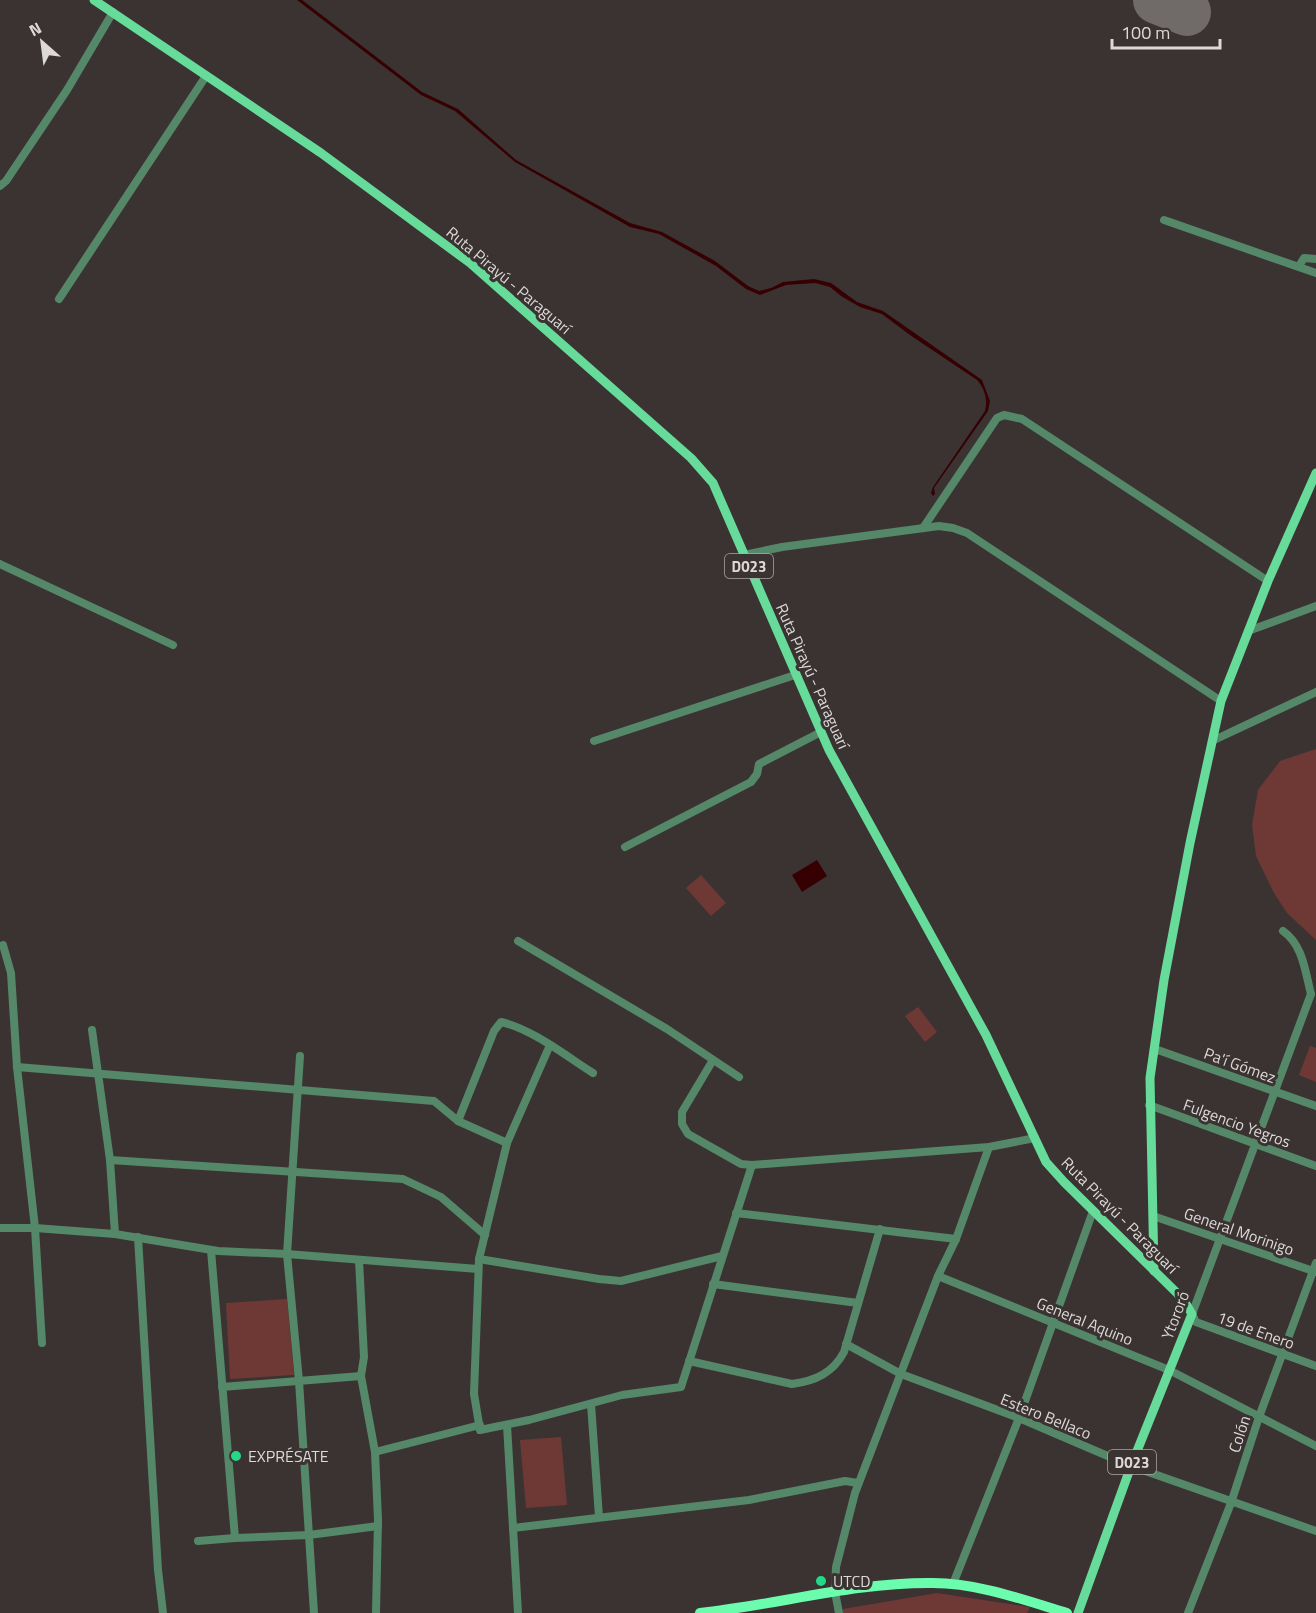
<svg xmlns="http://www.w3.org/2000/svg" width="1316" height="1613" font-family="'Titillium Web',sans-serif">
  <style>
    .green { fill: #6e3935 }
    .water { fill: #360003 }
    .lines { fill: none; stroke-linecap: round; stroke-linejoin: round }
    .runway { stroke: #706a69; stroke-width: 48 }
    .minor { stroke: #548869; stroke-width: 8 }
    .major { stroke: #67db9a; stroke-width: 9 }
    .highway { stroke: #6cfcae; stroke-width: 10 }
    .poi-dot { fill: #23d886; stroke: #3a3332; stroke-width: 2 }
    .labels { text-anchor: middle; dominant-baseline: central; stroke-width: 6; stroke-linejoin: round; paint-order: stroke }
    .shield { fill: #3a3332; stroke: #aca7a6; stroke-width: 1.5 }
    .shield-label { font-size: 15px; font-weight: bold; fill: #ddd9d8 }
    .street-label { font-size: 16px; fill: #ddd9d8; stroke: #3a3332 }
    .poi-label { font-size: 16px; fill: #ddd9d8; stroke: #3a3332; text-anchor: start }
  </style>
  <rect width="100%" height="100%" fill="#3a3332"/>
  <!-- green -->
  <g class="green">
    <polygon points="1316,749 1316,940 1287,913 1274,893 1256,856 1252,825 1258,790 1280,761"/>
    <polygon points="701,875 726,903 711,916 686,888"/>
    <polygon points="918,1007 937,1032 925,1042 905,1016"/>
    <polygon points="1310,1046 1316,1048 1316,1082 1299,1075"/>
    <polygon points="287,1299 294,1375 230,1379 226,1303"/>
    <polygon points="561,1437 567,1505 526,1508 520,1440"/>
    <polygon points="937,1593 1030,1607 1027,1613 843,1613 843,1609"/>
  </g>
  <!-- water -->
  <g class="water">
    <path d="M297,0H302L422,92L458,109L516,160L630,223L662,232L715,261L748,286L759,291L771,288L783,282L814,279L831,283L857,302L883,311L982,380L990,401L988,411L934,488L935,494L933,496L931,493L933,487L985,411C988,400 985,389 977,380L910,335L882,314L860,307L841,296L830,287L815,283L786,285L760,295L746,289L716,266L659,234L630,227L515,162L455,111L421,95Z"/>
    <polygon points="817,860 827,876 802,892 792,875"/>
  </g>
  <g class="lines">
    <!-- runway -->
    <polyline class="runway" points="1157,0 1187,12"/>
    <!-- minor -->
    <g class="minor">
      <polyline points="0,186 6,181 67,90 113,12"/>
      <polyline points="1164,220 1316,273"/>
      <polyline points="1299,266 1304,258 1316,259"/>
      <polyline points="59,299 206,76"/>
      <polyline points="923,528 997,418 1004,415 1022,419 1268,581"/>
      <polyline points="744,555 782,547 939,526 953,528 967,533 1221,701"/>
      <polyline points="0,564 173,645"/>
      <polyline points="1248,631 1316,606"/>
      <polyline points="594,741 795,675"/>
      <polyline points="1212,741 1316,692"/>
      <polyline points="625,847 751,782 757,774 759,764 821,732"/>
      <path d="M1283,931C1303,945 1305,971 1311,994"/>
      <polyline points="518,941 667,1029 739,1077"/>
      <polyline points="3,945 11,973 17,1067 35,1228 42,1343"/>
      <polyline points="1311,994 1192,1314 1196,1322 1316,1366"/>
      <polyline points="92,1030 110,1160 115,1234"/>
      <polyline points="550,1045 507,1143 479,1259 474,1394 480,1430 529,1420 622,1395 681,1387 752,1165"/>
      <polyline points="1155,1049 1316,1106"/>
      <polyline points="300,1056 287,1254 299,1381 314,1613"/>
      <polyline points="713,1060 682,1112 682,1124 688,1134 741,1164 752,1165 989,1147 1035,1138"/>
      <polyline points="17,1067 434,1101 458,1121 507,1143"/>
      <polyline points="1149,1105 1316,1166"/>
      <path d="M458,1121L494,1031L501,1022C532,1029 566,1056 593,1073"/>
      <polyline points="110,1160 403,1179 441,1197 485,1235"/>
      <polyline points="736,1213 956,1239"/>
      <polyline points="1153,1216 1316,1272"/>
      <polyline points="0,1228 35,1228 115,1234 218,1251 287,1254 478,1269"/>
      <polyline points="138,1237 158,1570 163,1613"/>
      <polyline points="211,1250 235,1538"/>
      <polyline points="479,1259 599,1279 621,1281 722,1256"/>
      <polyline points="359,1260 364,1357 361,1376 375,1452 378,1520 376,1613"/>
      <polyline points="938,1276 1169,1370 1316,1446"/>
      <polyline points="713,1284 858,1303"/>
      <polyline points="846,1344 901,1374 1019,1418 1131,1466 1316,1531"/>
      <path d="M689,1361L792,1384C815,1381 833,1373 844,1352L880,1229"/>
      <polyline points="222,1387 361,1376"/>
      <polyline points="591,1404 599,1517"/>
      <polyline points="507,1425 518,1613"/>
      <polyline points="375,1452 480,1425"/>
      <polyline points="513,1528 749,1500 845,1481 858,1483"/>
      <polyline points="198,1541 235,1538 309,1535 378,1526"/>
      <polyline points="953,1584 1019,1418 1093,1211"/>
      <polyline points="839,1613 835,1592 836,1567 855,1493 938,1276 956,1239 989,1147"/>
      <polyline points="1188,1613 1231,1503 1259,1417 1316,1263"/>
    </g>
    <!-- major -->
    <g class="major">
      <polyline points="94,0 321,153 470,263 691,458 713,483 829,750 986,1035 1046,1162 1064,1182 1183,1299 1192,1314 1131,1466 1078,1613"/>
      <polyline points="1154,1271 1150,1078 1164,980 1190,843 1221,701 1268,581 1316,473"/>
    </g>
    <!-- highway -->
    <path class="highway" d="M700,1613C777,1605 854,1582 933,1583C978,1583 1024,1600 1067,1613"/>
  </g>
  <!-- markers -->
  <g class="poi-dot">
    <circle cx="236" cy="1456" r="6"/>
    <circle cx="821" cy="1581" r="6"/>
  </g>
  <g class="labels">
    <!-- shield labels -->
    <g class="shield">
      <rect x="725" y="554" width="48" height="24" rx="4.5"/>
      <rect x="1108" y="1450" width="48" height="24" rx="4.5"/>
    </g>
    <g class="shield-label">
      <text x="749" y="566">D023</text>
      <text x="1132" y="1462">D023</text>
    </g>
    <!-- street labels -->
    <g class="street-label">
      <text transform="translate(509 280) rotate(40)">Ruta Pirayú - Paraguarí</text>
      <text transform="translate(813 676) rotate(66)">Ruta Pirayú - Paraguarí</text>
      <text transform="translate(1240 1065) rotate(20)">Pa'í Gómez</text>
      <text transform="translate(1237 1123) rotate(20)">Fulgencio Yegros</text>
      <text transform="translate(1120 1215) rotate(45)">Ruta Pirayú - Paraguarí</text>
      <text transform="translate(1239 1231) rotate(19)">General Morinigo</text>
      <text transform="translate(1175 1315) rotate(-69)">Ytororó</text>
      <text transform="translate(1085 1321) rotate(22)">General Aquino</text>
      <text transform="translate(1256 1330) rotate(20)">19 de Enero</text>
      <text transform="translate(1046 1416) rotate(22)">Estero Bellaco</text>
      <text transform="translate(1239 1434) rotate(-72)">Colón</text>
    </g>
    <!-- poi labels -->
    <g class="poi-label">
      <text x="248" y="1456">EXPRÉSATE</text>
      <text x="833" y="1581">UTCD</text>
    </g>
  </g>
  <!-- north arrow -->
  <g transform="translate(42 42) rotate(332)" stroke="#3a3332" stroke-width="4.5" paint-order="stroke">
  <path d="M0-4.5L10 22L0 15L-10 22Z" fill="#ddd9d8"/>
  <text y="-9" font-size="16" font-weight="bold" text-anchor="middle" fill="#ddd9d8">N</text>
  </g>
  <!-- scale -->
  <path d="M1112 39v9h108v-9" fill="none" stroke="#ddd9d8" stroke-width="3"/>
  <text x="1121" y="39" font-size="18" fill="#ddd9d8" stroke="#3a3332" stroke-width="4.5" paint-order="stroke">100 m</text>
</svg>
